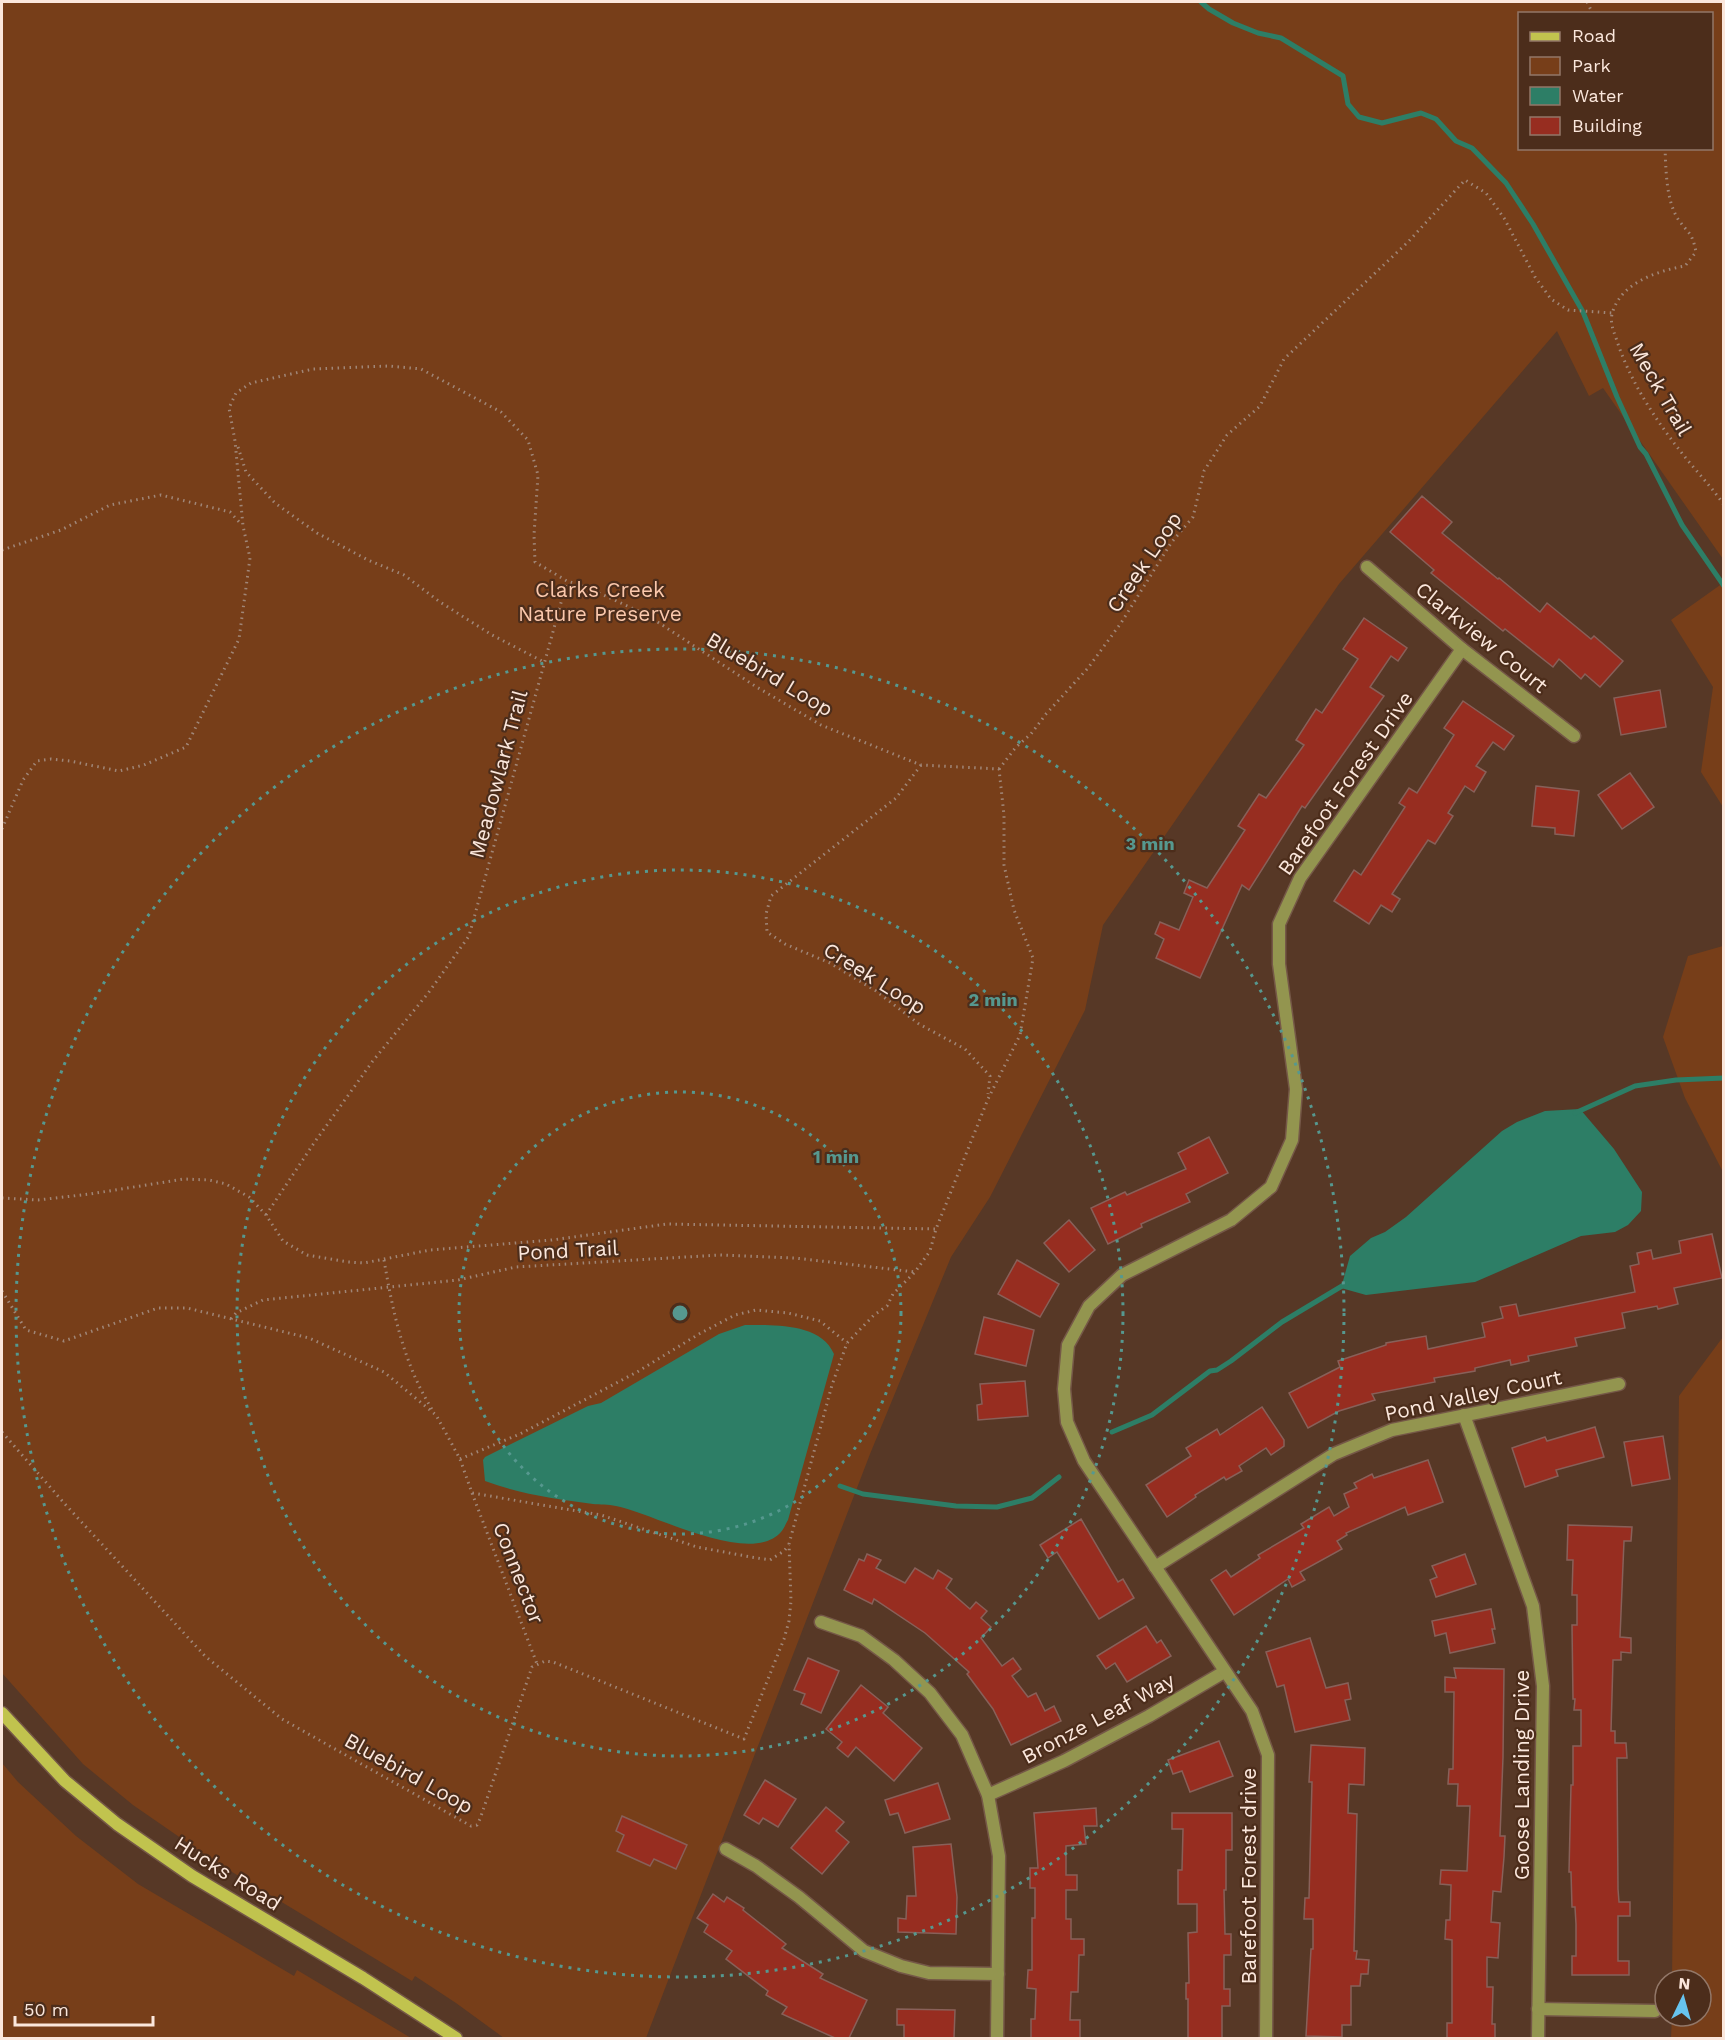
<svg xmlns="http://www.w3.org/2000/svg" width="1725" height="2040" font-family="'Work Sans',sans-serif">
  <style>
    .green { fill: #773e19; fill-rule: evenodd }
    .water { fill: #2d7e66 }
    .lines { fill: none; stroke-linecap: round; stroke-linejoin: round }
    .stream { stroke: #2d7e66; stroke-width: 5 }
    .building { fill: #972d20; stroke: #886059; stroke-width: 1.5 }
    .minor-casing { stroke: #755847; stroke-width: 15 }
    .secondary-casing { stroke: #755847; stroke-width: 15 }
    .path { stroke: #a08677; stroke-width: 3; stroke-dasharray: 1.5 4.5; stroke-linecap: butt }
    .minor { stroke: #93954f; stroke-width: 12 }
    .secondary { stroke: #c1c34e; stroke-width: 12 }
    .ring { fill: none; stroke: #56988f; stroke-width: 3; stroke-dasharray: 3 6 }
    .labels { text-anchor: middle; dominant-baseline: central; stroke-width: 4.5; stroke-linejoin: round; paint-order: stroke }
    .street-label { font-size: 21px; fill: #fbe7dc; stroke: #4c2d1b }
    .park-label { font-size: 21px; fill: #fbc8ac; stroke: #4c2d1b }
    .centre { fill: #56988f; stroke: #4c2d1b; stroke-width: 3 }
    .ring-label { font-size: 18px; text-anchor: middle; font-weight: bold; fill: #56988f; stroke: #4c2d1b; stroke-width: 4.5; stroke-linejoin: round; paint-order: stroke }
  </style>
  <rect width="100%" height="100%" fill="#573826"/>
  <!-- green -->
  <g class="green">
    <path d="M2,2H1723V559L1603,388L1589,396L1557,331L1339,584L1103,925L1085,1010L990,1197L951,1257L870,1454L646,2038H504L456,2003L415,1976L412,1981L214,1861L133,1805L83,1764L2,1673ZM1520,14H1712V148H1520Z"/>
    <polygon points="1723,583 1723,807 1701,772 1713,687 1671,620"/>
    <polygon points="1723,946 1724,946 1723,1172 1685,1098 1663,1037 1688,956"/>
    <polygon points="1723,1337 1723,2038 1671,2038 1672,2016 1701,2016 1701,1980 1672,1980 1679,1396"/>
    <polygon points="2,1763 18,1782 76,1836 138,1884 294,1976 297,1970 411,2038 2,2038"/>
  </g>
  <!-- water -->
  <g class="water">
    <polygon points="1580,1109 1614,1149 1642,1192 1641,1211 1628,1225 1615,1232 1581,1236 1475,1282 1366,1295 1341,1288 1350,1256 1371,1238 1385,1232 1406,1217 1502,1131 1517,1122 1545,1111"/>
    <path d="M765,1325C790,1326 823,1328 834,1354L788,1520C786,1523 784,1529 781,1532C750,1567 653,1513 616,1506C608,1504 600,1505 593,1504C556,1499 520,1494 485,1481L483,1460L485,1457L588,1406L601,1403L719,1334L745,1325Z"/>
  </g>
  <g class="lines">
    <!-- stream -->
    <g class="stream">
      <polyline points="1201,2 1209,9 1233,23 1258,33 1281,38 1343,76 1348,104 1359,117 1382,123 1421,113 1436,119 1456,141 1472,148 1506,183 1533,224 1583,312 1617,397 1640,447 1646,454 1682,525 1724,586"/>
      <polyline points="1575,1113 1635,1086 1676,1080 1724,1078"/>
      <polyline points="1112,1432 1152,1415 1210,1371 1217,1370 1231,1361 1282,1322 1347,1283"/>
      <polyline points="840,1486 863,1494 956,1506 997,1507 1032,1498 1059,1477"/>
    </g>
  </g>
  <!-- building -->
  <g class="building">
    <polygon points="1422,496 1452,522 1442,533 1498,579 1499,578 1540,612 1547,603 1591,639 1594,636 1623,661 1600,687 1585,674 1581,679 1559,659 1553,667 1505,629 1503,631 1431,573 1434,570 1390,532"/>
    <polygon points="1364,618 1407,648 1398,661 1391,656 1370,687 1384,696 1305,808 1302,806 1249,890 1242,885 1200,978 1156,958 1164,939 1155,934 1160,922 1179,930 1193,897 1184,893 1189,880 1207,888 1245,830 1238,826 1259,794 1266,798 1304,745 1296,740 1316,709 1322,713 1358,659 1343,649"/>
    <polygon points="1660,690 1666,727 1621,735 1614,698"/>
    <polygon points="1463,701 1514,736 1504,750 1493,742 1476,766 1486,772 1474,792 1465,786 1448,813 1453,816 1435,844 1428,840 1392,894 1400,899 1392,912 1381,905 1369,924 1334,901 1354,870 1361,875 1405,807 1399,803 1409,788 1417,793 1454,735 1444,728"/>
    <polygon points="1630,773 1654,807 1622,829 1598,795"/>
    <polygon points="1536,786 1579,791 1574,836 1555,834 1555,828 1532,826"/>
    <polygon points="1209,1137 1228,1173 1186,1194 1190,1202 1141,1224 1142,1227 1108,1244 1091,1208 1125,1192 1127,1195 1186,1169 1178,1153"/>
    <polygon points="1069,1220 1095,1250 1069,1272 1044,1243"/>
    <polygon points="1712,1234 1722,1278 1674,1288 1678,1304 1658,1309 1657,1306 1622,1313 1625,1328 1575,1338 1577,1346 1528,1356 1529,1361 1511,1365 1510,1360 1475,1368 1475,1371 1434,1378 1435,1382 1372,1394 1375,1400 1339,1411 1308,1428 1289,1393 1340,1367 1338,1361 1386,1345 1386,1343 1426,1336 1428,1349 1485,1337 1482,1323 1503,1318 1500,1307 1516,1304 1519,1316 1635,1292 1630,1266 1639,1264 1637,1253 1651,1250 1653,1259 1681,1253 1679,1241"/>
    <polygon points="1017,1260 1059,1284 1040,1317 998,1294"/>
    <polygon points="984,1317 1034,1330 1026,1366 975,1354"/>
    <polygon points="1025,1381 1028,1416 978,1420 977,1405 982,1404 980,1384"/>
    <polygon points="1262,1407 1284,1440 1284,1446 1271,1455 1266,1448 1239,1466 1242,1471 1226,1480 1224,1477 1195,1495 1196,1497 1167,1517 1146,1485 1191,1456 1186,1448 1217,1429 1220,1435"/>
    <polygon points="1595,1427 1604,1457 1556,1470 1558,1476 1525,1487 1512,1448 1545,1437 1547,1441"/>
    <polygon points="1663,1436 1670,1479 1632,1486 1624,1442"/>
    <polygon points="1428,1460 1443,1502 1408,1515 1405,1507 1346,1533 1347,1535 1337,1541 1342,1549 1300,1572 1305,1580 1292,1587 1288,1579 1234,1615 1211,1580 1226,1570 1231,1577 1260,1558 1258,1555 1304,1528 1301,1524 1329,1507 1334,1516 1349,1507 1344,1494 1357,1488 1354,1483 1372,1474 1374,1478"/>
    <polygon points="1081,1519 1118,1582 1123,1579 1134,1598 1099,1619 1057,1552 1048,1558 1040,1545"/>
    <polygon points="1568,1525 1632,1527 1631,1541 1624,1541 1620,1637 1631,1638 1631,1653 1621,1652 1621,1660 1613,1660 1611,1731 1615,1731 1615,1743 1626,1743 1627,1758 1617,1758 1618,1889 1619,1902 1630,1902 1630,1916 1618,1916 1618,1961 1629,1961 1629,1975 1572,1975 1572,1956 1576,1956 1576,1924 1575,1907 1572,1907 1571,1872 1569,1872 1571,1785 1573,1785 1573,1746 1581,1746 1581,1710 1574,1710 1575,1699 1573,1699 1572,1625 1577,1625 1577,1595 1572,1595 1573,1560 1567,1560"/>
    <polygon points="867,1554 881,1560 876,1568 905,1583 915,1568 933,1579 938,1570 952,1579 946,1588 970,1609 976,1602 987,1611 981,1618 991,1627 981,1638 1002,1666 1013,1658 1021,1669 1012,1676 1028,1697 1036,1693 1045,1711 1054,1706 1061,1721 1011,1745 993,1709 967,1674 969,1672 925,1633 874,1599 872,1604 844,1590 859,1559 864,1561"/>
    <polygon points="1465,1554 1476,1584 1436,1597 1430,1580 1437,1577 1432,1566"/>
    <polygon points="1491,1609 1495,1629 1492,1629 1495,1643 1450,1653 1446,1633 1435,1636 1432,1621"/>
    <polygon points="1146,1626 1157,1643 1161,1640 1171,1656 1127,1682 1115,1663 1106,1669 1097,1656"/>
    <polygon points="1310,1638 1326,1688 1348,1683 1351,1699 1345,1700 1350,1720 1295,1732 1284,1685 1277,1687 1266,1652"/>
    <polygon points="808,1658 839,1671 821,1713 801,1704 805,1694 794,1690"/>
    <polygon points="1454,1668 1504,1669 1503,1757 1500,1836 1505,1836 1504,1857 1501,1892 1493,1891 1491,1922 1500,1923 1498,1958 1487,1957 1487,1987 1493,1987 1492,2024 1495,2024 1495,2038 1447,2038 1447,2023 1452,2023 1452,1940 1445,1939 1446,1920 1450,1920 1451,1885 1440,1884 1441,1870 1467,1871 1470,1806 1457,1806 1458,1784 1448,1784 1449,1769 1453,1769 1454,1692 1445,1692 1445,1677 1456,1678"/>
    <polygon points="861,1685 888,1707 883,1713 922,1748 894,1781 856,1747 848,1757 837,1748 842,1742 826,1729"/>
    <polygon points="1219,1741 1233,1776 1190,1792 1182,1771 1173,1774 1168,1760"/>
    <polygon points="1311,1745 1365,1748 1364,1785 1349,1784 1348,1813 1357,1814 1354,1951 1357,1951 1356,1959 1369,1960 1368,1974 1361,1974 1360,1986 1351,1986 1351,2025 1342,2025 1342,2037 1306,2036 1311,1949 1313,1949 1313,1919 1304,1919 1305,1898 1309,1898 1312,1782 1309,1782"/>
    <polygon points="765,1780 796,1799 778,1827 763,1818 759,1824 744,1815"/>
    <polygon points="938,1783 950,1819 905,1833 898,1813 890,1815 885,1800"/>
    <polygon points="826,1807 844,1822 836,1831 849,1842 822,1874 791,1848"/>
    <polygon points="1096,1808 1097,1826 1084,1826 1086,1844 1066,1846 1066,1875 1077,1875 1077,1890 1066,1890 1066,1919 1071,1919 1071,1939 1084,1939 1084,1955 1079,1955 1078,1992 1071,1992 1070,2020 1080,2020 1080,2038 1031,2038 1031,2019 1035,2019 1036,1989 1027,1988 1028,1970 1032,1970 1032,1918 1035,1918 1035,1888 1030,1888 1030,1868 1038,1868 1034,1813"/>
    <polygon points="1172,1813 1232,1813 1232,1850 1226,1850 1226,1890 1224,1890 1225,1934 1231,1934 1231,1955 1224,1955 1224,1989 1230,1989 1230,2006 1222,2006 1222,2038 1188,2038 1188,1999 1186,1999 1186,1983 1189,1983 1188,1933 1197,1932 1197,1904 1178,1904 1178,1870 1182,1870 1183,1829 1172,1829"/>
    <polygon points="622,1816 687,1845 676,1869 654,1859 650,1866 617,1851 624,1835 616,1831"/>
    <polygon points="951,1844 957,1897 956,1934 898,1932 898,1918 906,1919 907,1896 916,1896 913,1847"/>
    <polygon points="713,1894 724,1902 727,1897 744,1908 743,1910 786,1944 782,1948 823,1974 820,1978 867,2000 849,2038 835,2038 782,2014 787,2007 766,1995 768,1991 726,1959 732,1951 704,1932 708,1925 697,1918"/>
    <polygon points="897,2009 955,2010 954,2038 904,2038 904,2025 897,2025"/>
  </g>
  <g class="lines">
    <defs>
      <g id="minor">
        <polyline points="1367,567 1462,649 1574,736"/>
        <polyline points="1464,1415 1533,1606 1543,1686 1538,2038"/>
        <polyline points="1155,1567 1334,1454 1392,1430 1619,1384"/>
        <polyline points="821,1622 861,1636 894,1660 930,1693 962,1735 988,1795 999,1856 997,2038"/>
        <polyline points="988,1795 1064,1761 1149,1716 1224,1672"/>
        <polyline points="726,1849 756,1866 799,1897 864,1951 901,1966 929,1973 998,1974"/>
        <polyline points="1538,2009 1655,2011"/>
        <polyline points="1266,2038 1268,1755 1252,1711 1084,1461 1067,1422 1064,1389 1068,1345 1089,1306 1122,1275 1231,1220 1271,1187 1292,1140 1296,1089 1279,964 1279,924 1300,878 1462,649"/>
      </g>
      <polyline id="secondary" points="2,1713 65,1781 117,1824 192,1876 363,1978 456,2038"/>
    </defs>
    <!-- minor casing -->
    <use href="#minor" class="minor-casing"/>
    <!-- secondary casing -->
    <use href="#secondary" class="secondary-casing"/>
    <!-- path -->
    <g class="path">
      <polyline points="1587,2 1593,14"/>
      <path d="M1665,148C1666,170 1666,200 1678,219C1688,234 1692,231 1696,252L1685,266C1657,271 1620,283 1612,314C1610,324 1614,332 1617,341C1630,381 1655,419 1681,452C1695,470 1711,486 1724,505"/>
      <polyline points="238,447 246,472 275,503 317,533 368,560 404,575 440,602 492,635 544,662"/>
      <polyline points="2,550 61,530 110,505 161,495 230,512 242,525"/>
      <polyline points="921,765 896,798 771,896 766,914 767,932 785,944 830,963 876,991 919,1024 965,1049 990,1076 988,1094"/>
      <polyline points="999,769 1016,747 1031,734 1046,714 1088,668 1121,623 1171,543 1193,517 1204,471 1227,435 1260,406 1284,359 1408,242 1465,180 1486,193 1504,218 1535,277 1551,299 1568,310 1613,313"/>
      <polyline points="2,829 23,780 37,761 51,759 70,761 119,771 144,765 186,747 239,639 250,558 243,526 235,441 229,408 236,393 251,383 313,369 389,366 421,369 501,412 528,440 538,475 534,535 535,562 567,581 588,588 647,615 755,686 821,725 921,765 999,769"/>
      <polyline points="2,1198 38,1200 90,1194 184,1179 209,1180 226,1184 249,1197 266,1215 283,1241 307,1255 348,1262 364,1263 430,1250 552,1240 667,1224 936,1229"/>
      <polyline points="266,1215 314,1143 372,1062 429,992 469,936 567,581"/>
      <path d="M384,1260C393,1313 404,1365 433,1411"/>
      <polyline points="2,1291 26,1330 64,1341 158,1308 187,1308 309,1338 384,1372 436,1415 460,1459 472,1493 601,1515 697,1547 751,1557 770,1560 784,1551 789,1545"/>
      <polyline points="231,1319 236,1313 263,1300 458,1280 516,1267 720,1255 795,1258 915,1272"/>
      <polyline points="2,1432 64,1503 205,1656 282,1719 471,1826 477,1825 480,1819 532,1667 545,1661 553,1662 744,1739 784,1639 789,1621 791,1601 789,1544 832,1385 847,1343 874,1315 887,1306 893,1294 915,1272 930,1251 936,1229 988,1099 1020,1035 1033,958 1014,910 1004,865 1004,815 999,769"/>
      <polyline points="460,1459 520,1434 637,1372 699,1334 735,1315 756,1310 788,1313 820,1321 847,1343"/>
      <polyline points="472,1493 537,1664"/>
    </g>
    <!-- minor -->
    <use href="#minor" class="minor"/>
    <!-- secondary -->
    <use href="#secondary" class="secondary"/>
  </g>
  <!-- distance rings -->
  <g class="ring">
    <circle cx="680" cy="1313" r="221"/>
    <circle cx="680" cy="1313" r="443"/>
    <circle cx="680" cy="1313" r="664"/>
  </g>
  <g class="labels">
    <!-- street labels -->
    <g class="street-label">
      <text transform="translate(1661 389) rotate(60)">Meck Trail</text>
      <text transform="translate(1144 562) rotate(-56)">Creek Loop</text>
      <text transform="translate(1482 637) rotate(39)">Clarkview Court</text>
      <text transform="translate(770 674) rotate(31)">Bluebird Loop</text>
      <text transform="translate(498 774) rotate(-75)">Meadowlark Trail</text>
      <text transform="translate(1345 783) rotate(-55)">Barefoot Forest Drive</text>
      <text transform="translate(875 978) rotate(32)">Creek Loop</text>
      <text transform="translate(568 1250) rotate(-3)">Pond Trail</text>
      <text transform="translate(1473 1395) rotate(-12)">Pond Valley Court</text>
      <text transform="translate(519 1573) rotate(69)">Connector</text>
      <text transform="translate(1098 1718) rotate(-28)">Bronze Leaf Way</text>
      <text transform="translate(409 1773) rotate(29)">Bluebird Loop</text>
      <text transform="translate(1521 1775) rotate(-90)">Goose Landing Drive</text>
      <text transform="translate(228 1873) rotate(32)">Hucks Road</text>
      <text transform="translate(1248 1876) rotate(-90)">Barefoot Forest drive</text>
    </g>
    <!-- park labels -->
    <g class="park-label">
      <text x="600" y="589">Clarks Creek<tspan x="600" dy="24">Nature Preserve</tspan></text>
    </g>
  </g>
  <circle cx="680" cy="1313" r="9" class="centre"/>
  <g class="ring-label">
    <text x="1150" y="850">3 min</text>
    <text x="993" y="1006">2 min</text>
    <text x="836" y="1163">1 min</text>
  </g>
  <!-- border -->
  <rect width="1725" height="2040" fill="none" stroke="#fbe7dc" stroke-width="6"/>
  <!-- legend -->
  <rect x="1518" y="12" width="195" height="138" fill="#4c2d1b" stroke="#927768" stroke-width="1.5"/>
  <rect x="1530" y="32" width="30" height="9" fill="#c1c34e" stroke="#927768" stroke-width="1.5"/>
  <text x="1572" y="42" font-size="18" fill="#fbe7dc">Road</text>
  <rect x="1530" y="57" width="30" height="18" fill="#773e19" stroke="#927768" stroke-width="1.5"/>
  <text x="1572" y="72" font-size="18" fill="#fbe7dc">Park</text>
  <rect x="1530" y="87" width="30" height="18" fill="#2d7e66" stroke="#927768" stroke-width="1.5"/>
  <text x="1572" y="102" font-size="18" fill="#fbe7dc">Water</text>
  <rect x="1530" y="117" width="30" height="18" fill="#972d20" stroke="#927768" stroke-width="1.5"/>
  <text x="1572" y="132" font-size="18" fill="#fbe7dc">Building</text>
  <!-- north arrow -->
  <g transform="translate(1683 1998) rotate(5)"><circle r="28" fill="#4c2d1b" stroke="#927768" stroke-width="1.5"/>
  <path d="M0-4.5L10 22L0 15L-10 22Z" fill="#67c4ef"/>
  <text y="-9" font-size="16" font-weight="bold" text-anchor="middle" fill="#fbe7dc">N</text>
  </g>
  <!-- scale -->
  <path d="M15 2016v9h138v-9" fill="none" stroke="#fbe7dc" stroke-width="3"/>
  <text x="24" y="2016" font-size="18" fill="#fbe7dc" stroke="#4c2d1b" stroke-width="4.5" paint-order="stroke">50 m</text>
</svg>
